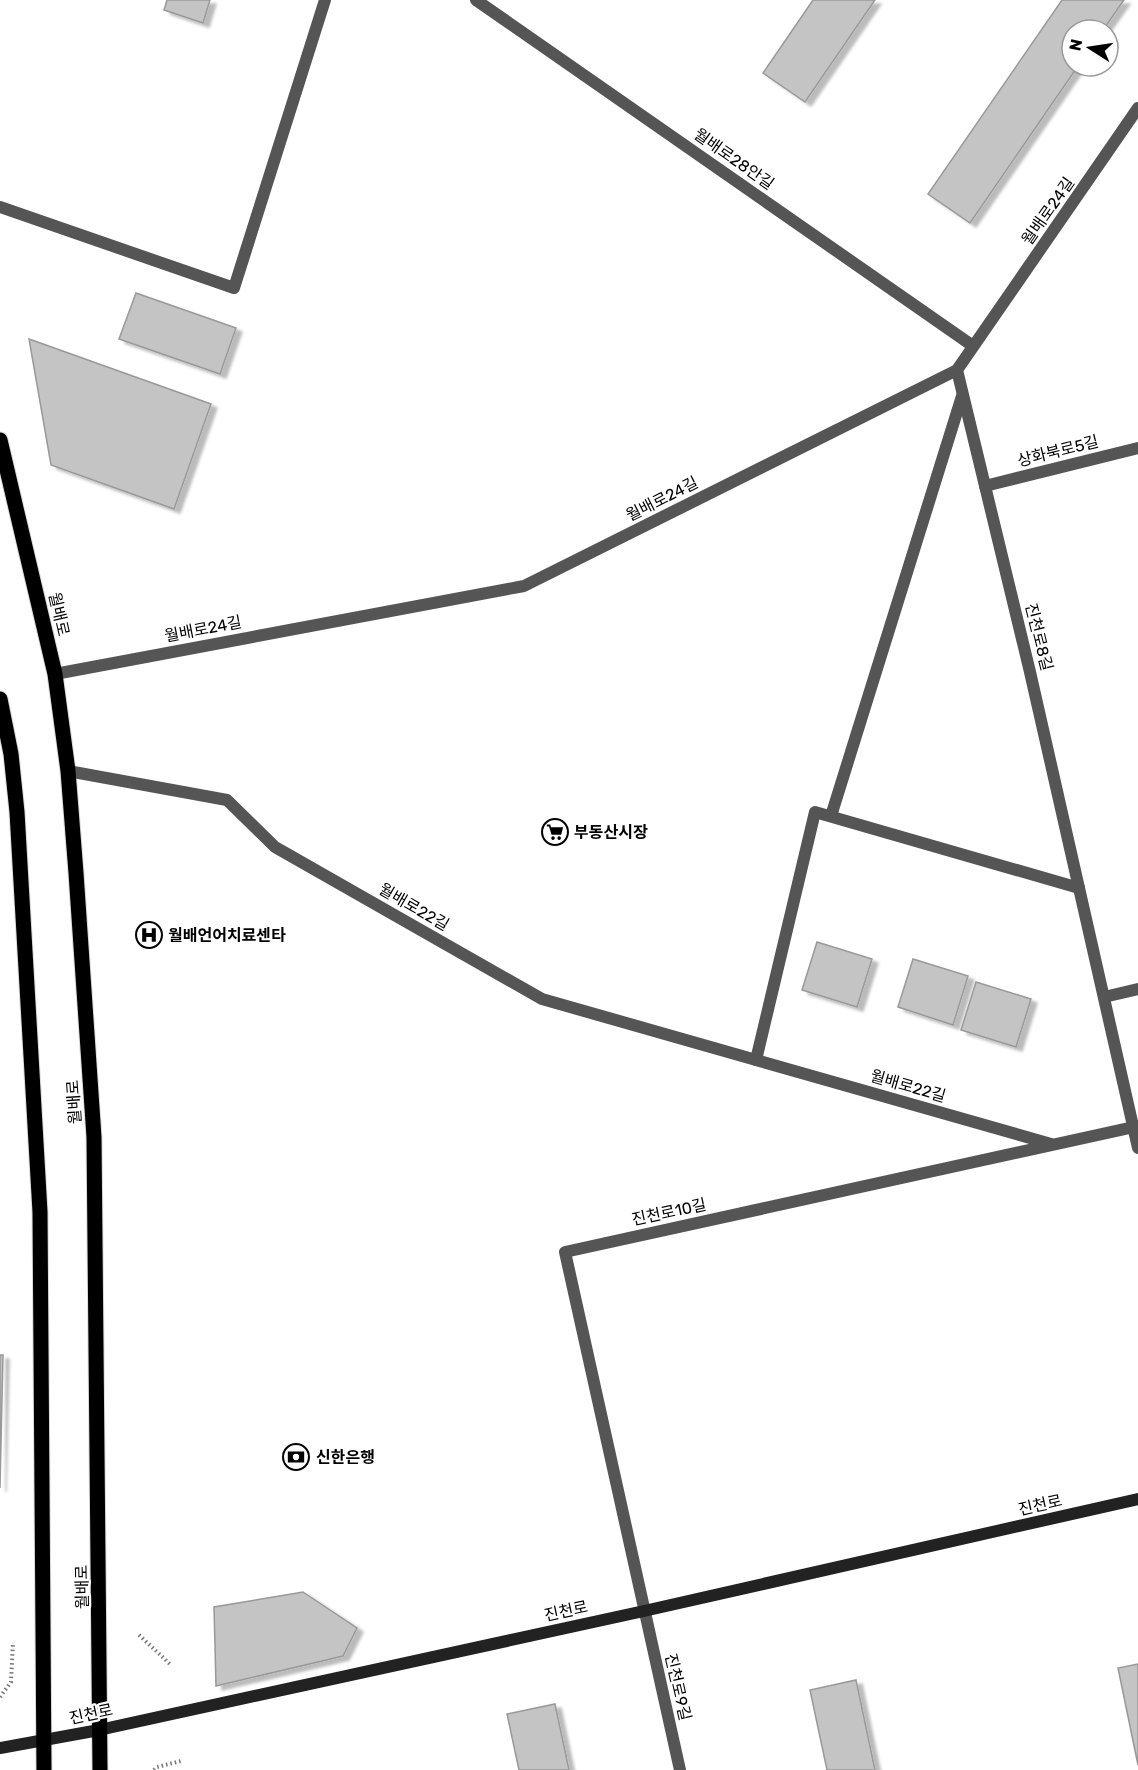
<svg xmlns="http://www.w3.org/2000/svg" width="1138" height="1770" font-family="Rubik,'Noto Sans KR',sans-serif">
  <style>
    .building { fill: #c4c4c4; stroke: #999; stroke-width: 1.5; filter: url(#shadow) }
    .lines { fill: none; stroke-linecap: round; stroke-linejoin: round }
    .primary-casing { stroke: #dbdbdb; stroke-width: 17 }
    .path { stroke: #777; stroke-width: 4; stroke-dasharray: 1.5 3; stroke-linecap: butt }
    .street { stroke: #555; stroke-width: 12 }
    .secondary { stroke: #222; stroke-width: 12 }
    .primary { stroke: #000; stroke-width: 15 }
    .labels { text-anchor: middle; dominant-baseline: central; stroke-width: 4.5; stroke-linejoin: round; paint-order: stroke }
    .street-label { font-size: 16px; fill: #000; stroke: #fff }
    .poi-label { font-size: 16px; font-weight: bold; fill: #000; stroke: #fff; text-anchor: start }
  </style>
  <defs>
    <filter id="shadow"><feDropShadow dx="6" dy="4" stdDeviation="1.5" flood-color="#0004"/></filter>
  </defs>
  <rect width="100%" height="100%" fill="#fff"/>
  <!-- building -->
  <g class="building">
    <polygon points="167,0 210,0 203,23 164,10"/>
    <polygon points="813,0 875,0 805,102 763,73"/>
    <polygon points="1062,0 1124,0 1103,30 1072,30 1072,66 1078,66 970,223 928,194"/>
    <polygon points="136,293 236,328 220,374 119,339"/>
    <polygon points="29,339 211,404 174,509 51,465"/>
    <polygon points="817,942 872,959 857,1007 802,990"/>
    <polygon points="913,959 968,976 953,1025 898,1007"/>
    <polygon points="976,982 1031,999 1016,1047 961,1030"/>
    <polygon points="0,1355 3,1355 0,1488"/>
    <polygon points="303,1592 357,1628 343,1656 216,1686 214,1607"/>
    <polygon points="1138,1664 1138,1765 1118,1668"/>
    <polygon points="856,1680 875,1770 827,1770 810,1690"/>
    <polygon points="555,1704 569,1770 519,1770 507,1714"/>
  </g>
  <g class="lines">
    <defs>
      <g id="primary">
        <polyline points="0,440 55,674 68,771 76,873 94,1137 100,1770"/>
        <polyline points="0,699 11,754 17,812 40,1212 44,1770"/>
      </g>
    </defs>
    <!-- primary casing -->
    <use href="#primary" class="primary-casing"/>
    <!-- path -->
    <g class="path">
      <polyline points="139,1635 171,1665"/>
      <polyline points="0,1697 11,1682 13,1642"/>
      <polyline points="154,1770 157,1767 181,1761"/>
    </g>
    <!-- street -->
    <g class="street">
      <polyline points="476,0 973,346"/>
      <polyline points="0,207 234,288 325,0"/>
      <polyline points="957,370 1030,672 1138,1148"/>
      <polyline points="985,486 1138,448"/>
      <polyline points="55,674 524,586 957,370 1138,108"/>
      <polyline points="68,771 227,800 275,847 542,999 1051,1144"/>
      <polyline points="831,816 962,396"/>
      <polyline points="1104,997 1138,989"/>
      <polyline points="756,1060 815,812 1079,888"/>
      <polyline points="680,1770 565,1252 1138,1126"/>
    </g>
    <!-- secondary -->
    <polyline class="secondary" points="0,1748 99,1730 644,1611 1138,1499"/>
    <!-- primary -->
    <use href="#primary" class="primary"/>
  </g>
  <!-- icons -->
  <defs>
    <symbol id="supermarket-ring" viewBox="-11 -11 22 22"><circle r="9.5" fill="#fff" stroke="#000" stroke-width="1.5"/><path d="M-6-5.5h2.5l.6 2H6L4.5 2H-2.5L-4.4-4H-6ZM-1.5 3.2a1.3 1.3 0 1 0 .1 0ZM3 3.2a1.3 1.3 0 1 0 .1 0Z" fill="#000"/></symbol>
    <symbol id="hospital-ring" viewBox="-11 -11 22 22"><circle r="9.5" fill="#fff" stroke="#000" stroke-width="1.5"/><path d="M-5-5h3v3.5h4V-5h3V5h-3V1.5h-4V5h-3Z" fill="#000"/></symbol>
    <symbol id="bank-ring" viewBox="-11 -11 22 22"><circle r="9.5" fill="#fff" stroke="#000" stroke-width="1.5"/><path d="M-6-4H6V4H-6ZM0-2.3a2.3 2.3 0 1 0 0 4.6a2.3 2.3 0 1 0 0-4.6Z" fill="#000"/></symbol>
  </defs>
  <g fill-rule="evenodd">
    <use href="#supermarket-ring" x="540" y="817" width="30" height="30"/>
    <use href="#hospital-ring" x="134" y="920" width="30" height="30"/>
    <use href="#bank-ring" x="281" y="1442" width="30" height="30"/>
  </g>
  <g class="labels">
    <!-- street labels -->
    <g class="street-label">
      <text transform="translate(734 159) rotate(35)">월배로28안길</text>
      <text transform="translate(1048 211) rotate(-55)">월배로24길</text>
      <text transform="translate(1058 451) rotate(-14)">상화북로5길</text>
      <text transform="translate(662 499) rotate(-27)">월배로24길</text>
      <text transform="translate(59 614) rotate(77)">월배로</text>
      <text transform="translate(203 629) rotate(-11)">월배로24길</text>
      <text transform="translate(1039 637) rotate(76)">진천로8길</text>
      <text transform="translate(414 907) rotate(30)">월배로22길</text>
      <text transform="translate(908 1086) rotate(16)">월배로22길</text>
      <text transform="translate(74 1102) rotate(-94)">월배로</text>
      <text transform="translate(669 1212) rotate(-12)">진천로10길</text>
      <text transform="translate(1040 1505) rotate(-13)">진천로</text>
      <text transform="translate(82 1587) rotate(-91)">월배로</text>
      <text transform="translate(566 1611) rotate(-12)">진천로</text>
      <text transform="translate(678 1687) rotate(77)">진천로9길</text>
      <text transform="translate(91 1714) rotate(-12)">진천로</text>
    </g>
    <!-- poi labels -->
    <g class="poi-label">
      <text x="574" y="832">부동산시장</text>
      <text x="168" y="935">월배언어치료센타</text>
      <text x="316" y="1457">신한은행</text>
    </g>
  </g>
  <!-- north arrow -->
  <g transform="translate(1090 48) rotate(282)"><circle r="28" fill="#ffffff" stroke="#999999" stroke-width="1.5"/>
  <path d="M0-4.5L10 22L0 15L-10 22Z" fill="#000000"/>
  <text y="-9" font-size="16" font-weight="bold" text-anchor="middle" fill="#000000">N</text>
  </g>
</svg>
